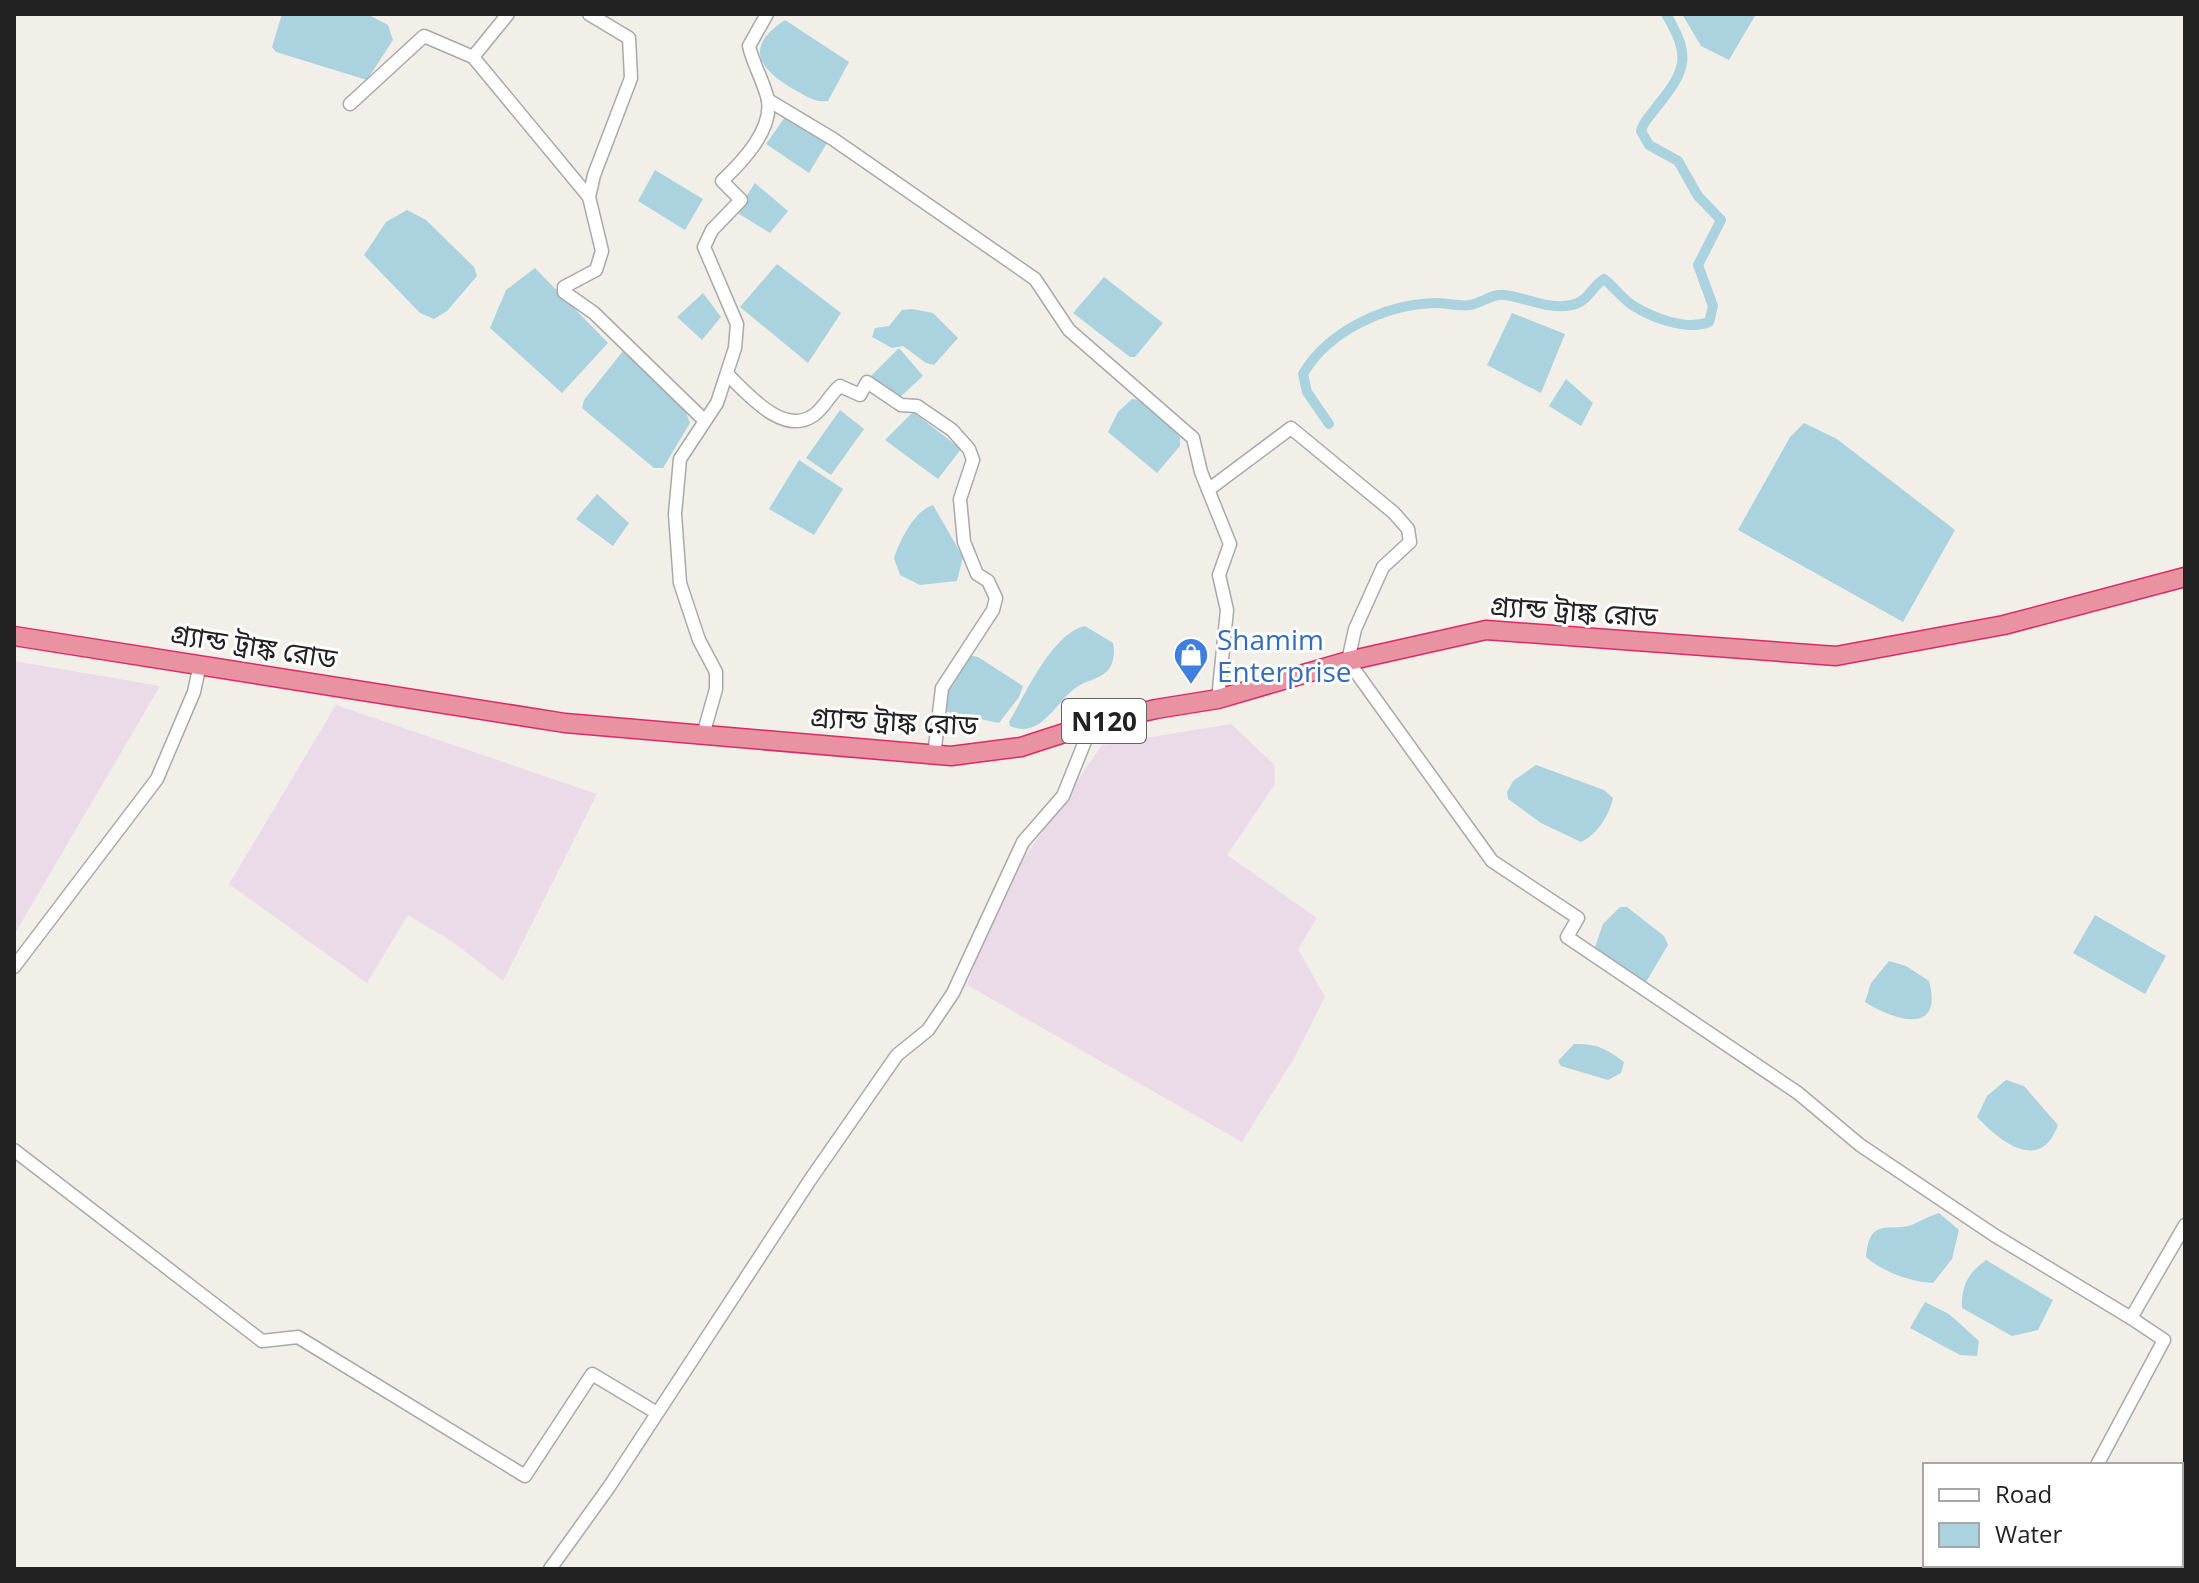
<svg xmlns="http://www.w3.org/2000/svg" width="2199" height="1583" font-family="'Open Sans','Noto Sans Bengali',sans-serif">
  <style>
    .industrial { fill: #ebdbe8 }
    .water { fill: #aad3df }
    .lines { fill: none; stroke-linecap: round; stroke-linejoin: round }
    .canal { stroke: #aad3df; stroke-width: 10 }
    .minor-casing { stroke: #a9a9a9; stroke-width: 15 }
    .highway-casing { stroke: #dc2a67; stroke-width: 21 }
    .minor { stroke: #fff; stroke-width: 12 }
    .highway { stroke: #e892a2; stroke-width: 18 }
    .labels { text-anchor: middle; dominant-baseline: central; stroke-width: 6; stroke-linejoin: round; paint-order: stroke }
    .shield { fill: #fff; stroke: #646464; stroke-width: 2 }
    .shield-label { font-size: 26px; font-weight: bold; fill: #222 }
    .street-label { font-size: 28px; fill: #222; stroke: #fff }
    .shop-label { font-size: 28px; fill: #366cbe; stroke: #fff; text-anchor: start }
  </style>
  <rect width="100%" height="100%" fill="#f2efe9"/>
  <!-- industrial -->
  <g class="industrial">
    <polygon points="14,661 160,686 14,935"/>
    <polygon points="336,705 597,794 503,981 453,942 408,915 367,983 229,884"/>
    <polygon points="1231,724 1274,764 1275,784 1227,855 1317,918 1298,949 1325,997 1293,1060 1242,1142 967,985 986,932 1013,874 1102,745"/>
  </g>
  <!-- water -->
  <g class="water">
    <polygon points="282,14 367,14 388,25 393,40 367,80 276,52 272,47"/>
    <polygon points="1682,14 1756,14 1729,60 1701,46"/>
    <path d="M785,20L849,62L828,101C814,103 805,95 793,89C758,68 744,47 785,20Z"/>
    <polygon points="785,117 827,143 809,173 766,144"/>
    <polygon points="655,170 703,199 685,230 638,201"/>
    <polygon points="755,183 788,211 770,233 736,212"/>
    <polygon points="407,210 426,220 474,267 477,276 447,311 434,319 420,313 364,255 386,222"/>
    <polygon points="777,264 841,313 808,363 740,307"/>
    <polygon points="535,268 608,343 562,393 490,328 506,290"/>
    <polygon points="1104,277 1163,323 1135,357 1130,357 1073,313"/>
    <polygon points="703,293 721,317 702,340 677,317"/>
    <polygon points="912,309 933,313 958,338 934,365 926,363 903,346 892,348 872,337 875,328 889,326 902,310"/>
    <polygon points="1512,313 1565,334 1541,393 1487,365"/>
    <polygon points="899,348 923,376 900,397 870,377"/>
    <polygon points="623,351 683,405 690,423 663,468 654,468 582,408 584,400"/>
    <polygon points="1566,379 1593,403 1581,426 1549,406"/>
    <polygon points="1132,399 1141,400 1180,437 1180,446 1157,473 1108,432 1118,412"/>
    <polygon points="840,410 864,429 831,475 806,458"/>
    <polygon points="913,412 961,449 938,479 885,440"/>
    <polygon points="1804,423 1837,439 1955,530 1903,622 1738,530 1790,437"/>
    <polygon points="799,460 843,489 814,535 769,509"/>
    <polygon points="597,494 629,523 613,546 576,519"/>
    <path d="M933,505L963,557L957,581L920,585L900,575L894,558C900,540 914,511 933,505Z"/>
    <path d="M1085,626L1113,643C1115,651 1114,666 1106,672C1099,679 1085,681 1077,687C1056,700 1042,740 1010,726L1009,722C1025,695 1052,633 1085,626Z"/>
    <polygon points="968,655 978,657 1023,686 1019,697 999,723 943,711 945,692"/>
    <path d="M1536,765L1604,790L1613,798C1609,815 1598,834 1581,842L1541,823L1508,799L1507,792L1513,781Z"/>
    <polygon points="1620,907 1627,907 1664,936 1668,945 1646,982 1638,980 1595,947 1603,924"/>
    <polygon points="2095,915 2166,956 2145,994 2073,953"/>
    <path d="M1889,961L1906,966L1929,981C1944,1037 1893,1020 1865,1002L1871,983Z"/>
    <path d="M1574,1044C1596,1043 1607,1049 1624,1062L1621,1073L1608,1080L1561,1066L1558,1061Z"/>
    <path d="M2006,1080L2024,1086L2058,1125C2041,1173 2001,1143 1977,1117L1987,1096Z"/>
    <path d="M1939,1213L1959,1230L1952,1259L1933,1283C1911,1282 1883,1272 1866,1257C1870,1214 1891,1234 1914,1224C1923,1220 1929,1216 1939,1213Z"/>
    <path d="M1986,1260L2053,1300L2038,1330L2012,1336L1962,1308C1961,1286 1968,1273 1986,1260Z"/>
    <polygon points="1925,1302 1949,1314 1979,1341 1977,1356 1960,1355 1910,1328"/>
  </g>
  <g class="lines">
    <!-- canal -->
    <path class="canal" d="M1329,424L1307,392L1303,374C1328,331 1385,305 1433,303C1445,302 1459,307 1470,305C1483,303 1492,293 1505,295C1528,298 1548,310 1572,305C1588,302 1592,286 1604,279C1614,287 1622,298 1632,305C1653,318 1686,331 1709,322L1713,306L1698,265L1721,220L1698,196L1678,161L1649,145L1641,131C1643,121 1652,114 1658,105C1688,68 1690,55 1666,14"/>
    <defs>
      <g id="minor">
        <polyline points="589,14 629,38 631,78 594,175 589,197 602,251 596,270 564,287 564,292 594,313 704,420"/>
        <polyline points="473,57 589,197"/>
        <polyline points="768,100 833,139 1035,279 1069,330 1193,438 1201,472 1230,544 1219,575 1227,610 1218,699"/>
        <polyline points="350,104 424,36 473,57 508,14"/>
        <path d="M727,374C747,393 783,437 814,415C825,407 830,394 840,386L860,395L867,382L901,405L917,406L952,430L969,449L973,460L960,499L964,542L977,574L988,581L996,598L993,610L942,688L934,756"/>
        <polyline points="1208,490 1291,428 1394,513 1408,529 1410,542 1383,567 1355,629 1348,661 1492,861 1578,918 1567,937 1798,1093 1860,1145 1994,1235 2131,1318"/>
        <path d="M703,735L716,689V672L699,640L680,583L675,514L680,459L717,403L735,348L737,324L704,247L712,230L741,200L722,181C742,162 773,130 768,100C764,82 753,64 749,46L767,14"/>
        <polyline points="14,967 157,779 194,692 200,664"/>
        <polyline points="14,1150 262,1341 298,1337 525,1476 592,1374 657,1413"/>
        <polyline points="2097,1465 2164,1340 2131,1318 2185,1225"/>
        <polyline points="550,1569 609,1487 810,1180 897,1055 928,1030 953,993 1023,842 1063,796 1092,724"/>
        <polyline points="2039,1569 2041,1565"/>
      </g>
      <polyline id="highway" points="14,636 565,723 951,756 1021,747 1092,724 1156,709 1218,699 1348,661 1486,630 1836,656 2004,625 2185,577"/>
    </defs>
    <!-- minor casing -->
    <use href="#minor" class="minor-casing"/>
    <!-- highway casing -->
    <use href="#highway" class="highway-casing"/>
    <!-- minor -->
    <use href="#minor" class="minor"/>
    <!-- highway -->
    <use href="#highway" class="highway"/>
  </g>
  <!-- icons -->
  <defs>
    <symbol id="shop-pin" viewBox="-11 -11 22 30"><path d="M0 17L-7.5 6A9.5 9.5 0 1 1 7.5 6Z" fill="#3f7fe0" stroke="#fff"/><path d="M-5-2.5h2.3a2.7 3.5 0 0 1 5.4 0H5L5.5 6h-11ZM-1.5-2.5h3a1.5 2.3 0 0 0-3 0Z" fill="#fff"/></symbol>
  </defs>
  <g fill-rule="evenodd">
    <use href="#shop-pin" x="1171" y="635" width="40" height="54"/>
  </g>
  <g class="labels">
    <!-- shield labels -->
    <rect class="shield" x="1062" y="699" width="84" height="44" rx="6"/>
    <g class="shield-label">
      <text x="1104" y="721">N120</text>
    </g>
    <!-- street labels -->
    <g class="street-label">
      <text transform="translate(1574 610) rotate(4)">গ্র্যান্ড ট্রাঙ্ক রোড</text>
      <text transform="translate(254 645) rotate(9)">গ্র্যান্ড ট্রাঙ্ক রোড</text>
      <text transform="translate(894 720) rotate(3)">গ্র্যান্ড ট্রাঙ্ক রোড</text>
    </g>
    <!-- shop labels -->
    <g class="shop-label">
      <text x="1217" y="639">Shamim<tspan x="1217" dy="32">Enterprise</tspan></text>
    </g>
  </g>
  <!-- border -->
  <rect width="2199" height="1583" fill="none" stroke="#222222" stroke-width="32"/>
  <!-- legend -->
  <rect x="1923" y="1463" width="260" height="104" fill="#ffffff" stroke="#a7a7a7" stroke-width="2"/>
  <rect x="1939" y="1489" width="40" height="12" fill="#ffffff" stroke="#a7a7a7" stroke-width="2"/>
  <text x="1995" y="1503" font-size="24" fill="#222222">Road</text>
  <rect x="1939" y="1523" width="40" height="24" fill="#aad3df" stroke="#a7a7a7" stroke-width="2"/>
  <text x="1995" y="1543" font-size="24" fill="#222222">Water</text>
</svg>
